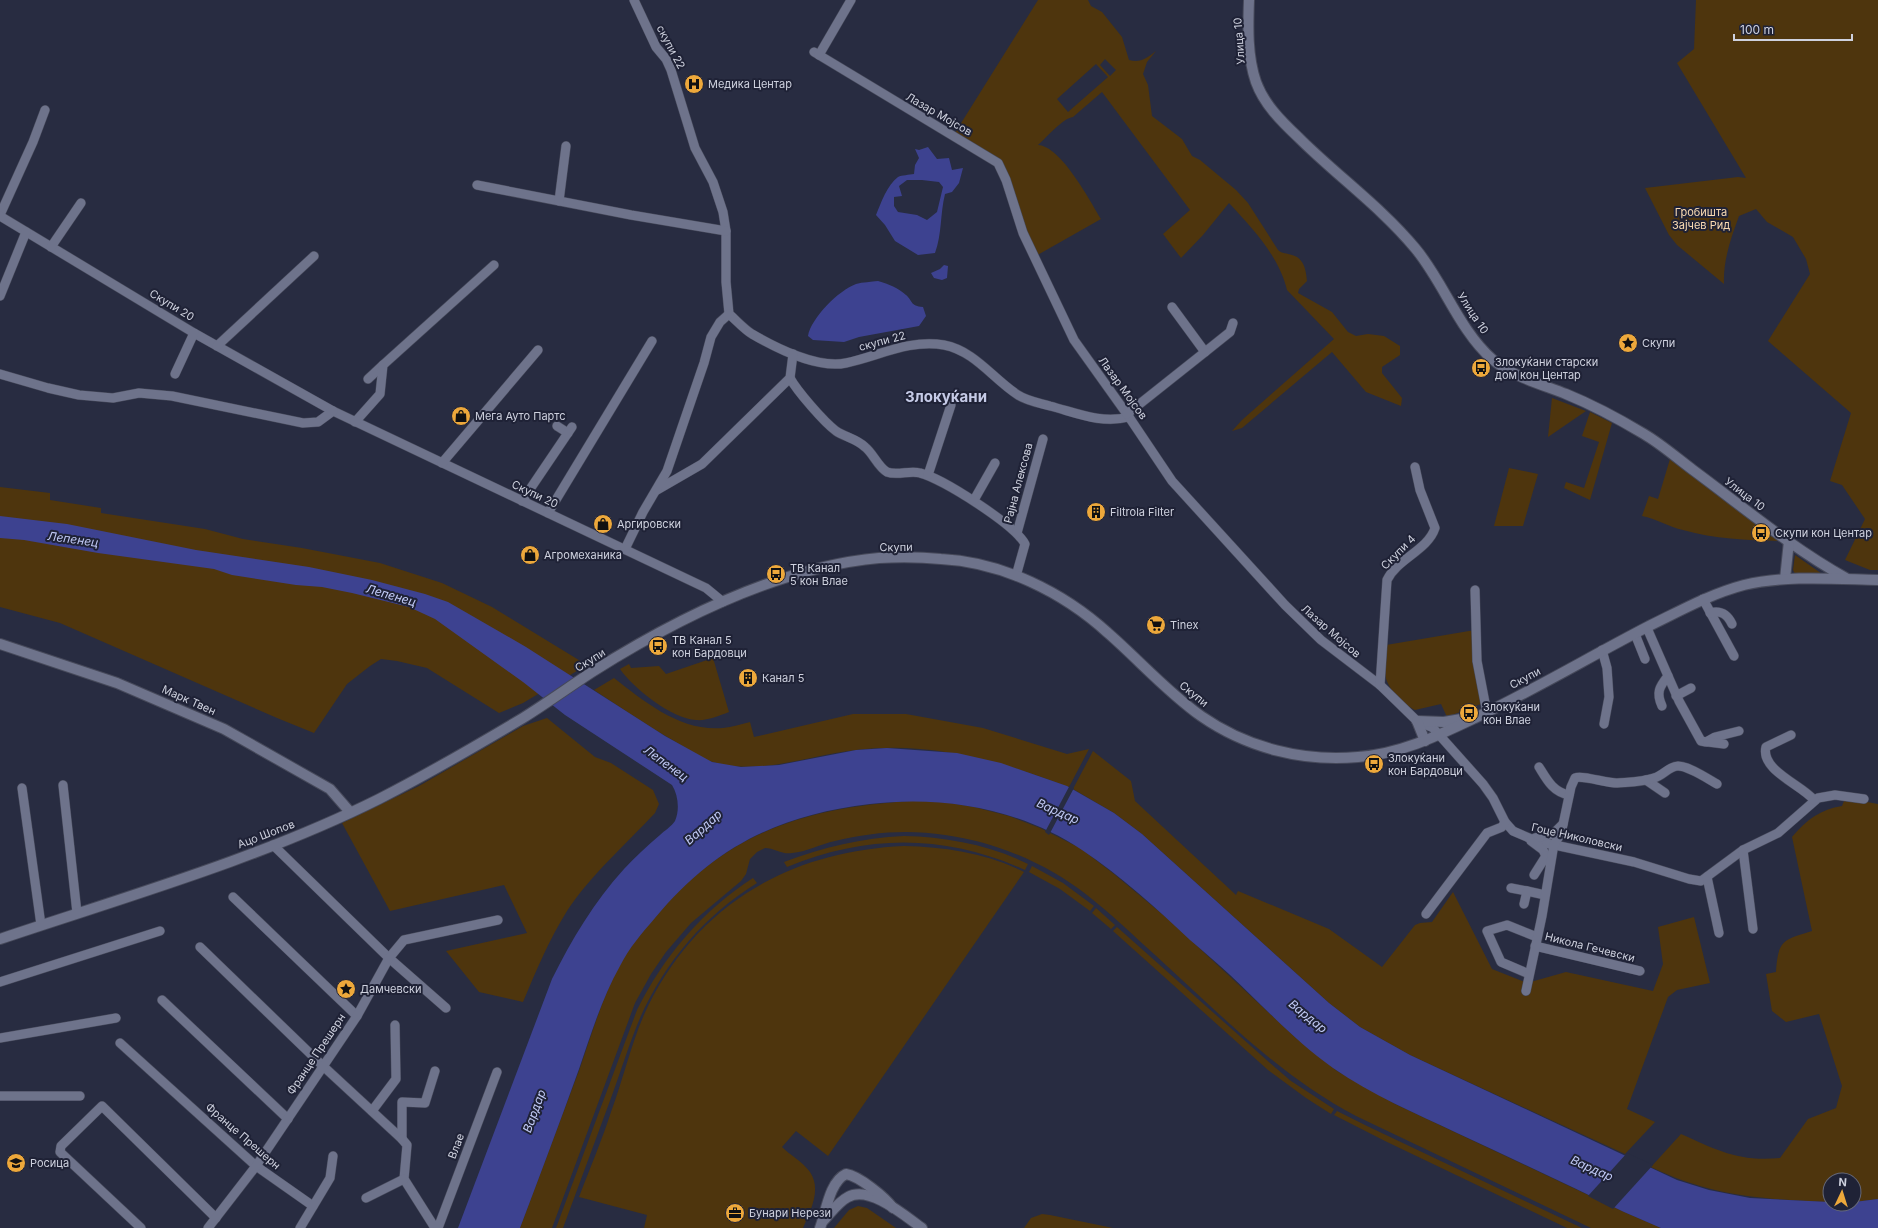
<svg xmlns="http://www.w3.org/2000/svg" width="1878" height="1228" font-family="Inter,sans-serif">
  <style>
    .green { fill: #4e350d; fill-rule: evenodd }
    .water { fill: #3d4290; fill-rule: evenodd }
    .pier { fill: #282c41 }
    .lines { fill: none; stroke-linecap: round; stroke-linejoin: round }
    .minor-casing { stroke: #46495a; stroke-width: 10 }
    .tertiary-casing { stroke: #46495a; stroke-width: 12 }
    .minor { stroke: #6e738b; stroke-width: 9 }
    .tertiary { stroke: #6e738b; stroke-width: 10 }
    .labels { text-anchor: middle; dominant-baseline: central; stroke-width: 4; stroke-linejoin: round; paint-order: stroke }
    .street-label { font-size: 11px; fill: #ced1de; stroke: #1f2236 }
    .poi-label { font-size: 11px; fill: #ced1de; stroke: #1f2236; text-anchor: start }
    .park-label { font-size: 11px; fill: #f9dab2; stroke: #1f2236 }
    .water-label { font-size: 12px; font-style: italic; fill: #c1caf6; stroke: #1f2236 }
    .district-label { font-size: 15px; font-weight: bold; fill: #c5cae6; stroke: #1f2236 }
  </style>
  <rect width="100%" height="100%" fill="#282c41"/>
  <!-- green -->
  <g class="green">
    <path d="M1038,0H1088L1091,6L1102,12L1122,37L1129,60C1141,63 1147,58 1156,51L1147,62L1143,74L1148,85L1152,116L1182,139L1192,156L1200,160L1236,190L1248,203L1278,250C1282,254 1287,253 1292,255C1304,258 1306,270 1307,281L1299,289L1298,293L1332,312L1348,332L1356,336L1368,334L1384,336L1400,346V355L1382,367V373L1402,398L1401,406L1366,392L1332,352L1242,428L1232,431L1242,420L1334,339L1287,290C1279,256 1252,228 1229,203L1203,235L1181,258L1163,234L1190,210L1102,92L1073,117C1063,118 1046,138 1038,145C1061,146 1090,201 1101,219L1034,257L1002,171L953,136ZM1105,59L1116,70L1110,76L1100,65ZM1096,64L1108,77L1068,112L1057,99Z"/>
    <path d="M1696,0H1878V570H1870L1845,560L1865,519L1842,485L1830,481L1851,413L1768,341L1810,274L1806,259L1793,237L1767,222L1756,209L1739,216C1731,238 1723,260 1724,284L1677,245L1669,235L1645,188L1738,177L1746,178L1677,63L1694,49Z"/>
    <polygon points="1552,398 1586,411 1548,437"/>
    <polygon points="1590,412 1612,423 1590,500 1564,488 1566,482 1584,488 1599,442 1582,436"/>
    <path d="M1670,459L1779,541C1746,540 1715,539 1683,530C1669,527 1657,519 1642,516L1649,496L1658,499Z"/>
    <polygon points="1509,468 1538,474 1523,526 1494,526"/>
    <polygon points="0,487 50,493 50,500 101,508 101,513 205,529 243,539 302,548 380,563 442,583 492,607 587,665 523,703 499,713 427,668 397,661 381,659 370,666 347,684 314,733 277,718 60,623 0,607"/>
    <polygon points="1795,555 1825,576 1795,574 1793,570"/>
    <path d="M1475,630L1486,702L1447,717L1441,704L1415,710C1403,704 1386,688 1385,673C1384,664 1386,654 1386,645Z"/>
    <path d="M713,658L729,712C718,716 707,721 696,720C672,719 633,688 620,669L629,664L631,668L659,666L666,674Z"/>
    <path d="M614,678C645,702 681,732 723,728C732,727 741,724 750,722L754,737L853,714H906L983,728L1067,754L1089,749L1069,787C1000,761 930,741 856,750C809,755 761,776 713,762C702,759 691,751 681,745C651,728 623,709 594,690Z"/>
    <path d="M547,718L595,757L611,763L653,790L659,804L655,813C626,844 590,876 567,911C549,940 536,971 523,1002L479,992L446,951L527,933L504,885L390,911L342,823L419,786L523,726Z"/>
    <polygon points="1093,751 1131,781 1135,801 1236,895 1238,891 1329,929 1382,967 1415,925 1420,923 1432,922 1453,892 1492,969 1527,983 1566,972 1653,991 1663,964 1658,927 1694,917 1710,983 1677,990 1668,997 1627,1109 1655,1122 1625,1154 1410,1055 1360,1027 1329,1003 1142,834 1114,813 1073,789"/>
    <path d="M909,801H937L974,807L1009,816L1040,828L1080,848L1114,874L1168,919L1296,1038L1337,1071L1395,1104L1624,1212L1661,1228H1591L1356,1116C1279,1076 1218,1012 1154,954C1132,934 1110,913 1087,895C1046,863 996,842 945,835C909,829 870,832 835,841C821,844 806,852 792,853C783,855 774,848 765,848L757,852L750,859L746,874L741,881L691,923L666,952L651,974L635,1003L552,1228H520C540,1175 560,1121 580,1068C592,1033 603,996 620,964C630,946 644,930 658,914C727,832 806,808 909,801Z"/>
    <path d="M1844,801L1867,802L1878,804V1199L1854,1202V1180H1830V1202C1763,1199 1713,1197 1651,1167L1681,1134C1717,1150 1738,1162 1780,1158L1808,1119L1836,1108L1842,1086L1819,1014L1786,1022L1772,1011L1766,974L1776,972C1778,940 1783,940 1812,931L1792,837C1806,820 1821,809 1842,806Z"/>
    <path d="M904,836C947,837 990,845 1028,864L1025,870C945,834 868,834 787,867L784,862C823,847 862,838 904,836Z"/>
    <path d="M904,846C946,847 986,853 1024,872L828,1156L796,1131L782,1147C790,1155 803,1162 810,1172C822,1190 810,1211 803,1228H644L647,1215L579,1197C590,1168 602,1140 611,1112C624,1077 632,1039 648,1006C699,903 791,851 904,846Z"/>
    <polygon points="1032,866 1063,883 1094,906 1090,911 1060,889 1029,872"/>
    <path d="M753,878L757,883C705,915 665,962 640,1018C629,1044 621,1071 611,1098C595,1141 579,1185 563,1228H556L637,1010C664,956 702,911 753,878Z"/>
    <polygon points="1096,908 1115,925 1111,929 1092,913"/>
    <polygon points="1117,927 1270,1063 1291,1081 1334,1109 1331,1114 1306,1098 1268,1070 1113,931"/>
    <polygon points="1337,1111 1367,1126 1582,1228 1567,1228 1385,1141 1334,1115"/>
    <polygon points="858,1206 867,1208 896,1228 834,1228 849,1210"/>
    <polygon points="1042,1214 1050,1215 1113,1228 1024,1228 1031,1218"/>
  </g>
  <!-- water -->
  <g class="water">
    <path d="M928,147L937,159L949,158L952,170L963,168L959,183L952,192L945,194C940,214 942,234 935,253L918,255L895,241L885,225L876,215C881,203 887,185 898,177C902,175 909,175 914,174L915,165L919,158L915,149L919,150ZM907,180H922L939,182L943,187L937,212L927,220L917,215L898,212L894,206V197L902,196L899,186Z"/>
    <polygon points="944,265 948,266 947,278 942,280 934,278 931,273 940,269"/>
    <path d="M878,281C889,284 898,288 906,295C913,301 910,306 923,307L926,316L919,326L859,337L844,342L813,340L808,336C811,318 839,290 856,284C863,282 871,282 878,281Z"/>
    <path d="M0,516L67,524L196,550L309,567L372,580L425,594L448,602L526,647L665,736L712,762L741,767L779,765L856,750L887,748L957,753L1001,763L1067,786L1114,813L1142,834L1329,1003L1360,1027L1410,1055L1677,1180L1709,1190L1750,1198L1830,1202V1204H1854V1202L1878,1199V1228H1661L1624,1212C1569,1185 1513,1159 1457,1133C1415,1113 1372,1095 1333,1068C1295,1041 1263,1006 1229,974C1216,962 1203,951 1190,940C1156,908 1121,876 1082,850C1021,809 943,795 870,804C778,815 714,847 655,918C642,933 629,948 620,966C602,998 591,1034 579,1069C560,1122 540,1175 520,1228H458L552,979C572,939 594,902 624,869C635,857 647,846 660,835C664,831 672,826 675,821C680,809 678,795 672,785L565,715L523,682L435,619L409,607L352,593L322,587L296,585L232,575L214,569L98,553L24,540L0,538Z"/>
  </g>
  <!-- pier -->
  <g class="pier">
    <polygon points="1070,785 1074,788 1049,835 1045,832"/>
    <polygon points="1627,1153 1653,1165 1613,1209 1588,1196"/>
  </g>
  <g class="lines">
    <defs>
      <g id="minor">
        <path d="M634,0L656,47L666,59L671,70L695,148L713,182L723,212L726,231V282L729,314C737,321 744,329 752,334C776,348 818,369 846,363C879,356 909,339 944,345C975,351 993,379 1018,395C1027,401 1040,403 1050,406C1077,413 1101,424 1129,417"/>
        <polyline points="814,52 998,163 1006,180 1023,233 1074,340 1129,417 1172,481 1285,605 1321,640 1380,685 1417,721 1433,728 1483,784 1493,798 1505,822 1513,831 1536,841 1634,862 1689,879 1701,881 1743,850 1778,833 1818,798 1835,795 1864,799"/>
        <polyline points="819,55 851,0"/>
        <polyline points="477,185 631,215 726,231"/>
        <polyline points="559,201 566,146"/>
        <polyline points="0,215 33,142 45,110"/>
        <polyline points="0,216 194,333 333,411 706,588 723,602"/>
        <polyline points="51,247 81,203"/>
        <polyline points="0,296 26,232"/>
        <polyline points="217,346 314,256"/>
        <polyline points="1205,352 1230,332 1233,323"/>
        <polyline points="0,374 48,388 79,395 113,398 139,393 172,396 303,423 318,422 333,411"/>
        <polyline points="175,374 194,333"/>
        <path d="M790,378C797,391 824,422 836,431C845,437 857,439 865,447C873,453 878,467 887,472C897,476 910,470 920,473C942,478 1015,525 1025,544L1016,576"/>
        <polyline points="368,379 383,365"/>
        <polyline points="1127,414 1205,352 1172,307"/>
        <polyline points="355,422 380,394 383,365 494,265"/>
        <polyline points="557,426 568,433"/>
        <polyline points="442,463 538,350"/>
        <polyline points="928,475 951,405"/>
        <polyline points="657,490 702,464 790,378 793,354"/>
        <polyline points="974,500 995,463"/>
        <polyline points="522,501 572,427"/>
        <polyline points="548,513 652,341"/>
        <polyline points="1017,533 1043,439"/>
        <polyline points="625,549 643,512 667,471 704,363 711,337 720,322 729,314"/>
        <polyline points="1475,590 1477,661 1487,713"/>
        <polyline points="1703,599 1734,656"/>
        <path d="M1710,613C1721,610 1727,614 1732,624"/>
        <polyline points="1647,628 1679,701 1701,741 1706,742 1715,737 1739,731"/>
        <polyline points="1635,634 1645,659"/>
        <polyline points="1602,650 1607,668 1609,697 1604,724"/>
        <path d="M1380,685L1387,580C1397,559 1428,550 1435,528L1420,490L1415,467"/>
        <polyline points="1676,696 1691,688"/>
        <path d="M1662,706C1656,693 1659,687 1668,676"/>
        <path d="M1791,735L1766,747C1760,770 1802,785 1814,800"/>
        <polyline points="1708,742 1724,744"/>
        <path d="M1539,767C1547,780 1553,792 1569,795"/>
        <polyline points="1646,780 1665,793"/>
        <polyline points="63,785 77,913"/>
        <polyline points="22,788 41,925"/>
        <polyline points="1535,838 1553,834 1563,824"/>
        <polyline points="1531,841 1543,850 1550,864"/>
        <polyline points="273,845 389,958 446,1008"/>
        <polyline points="1743,850 1753,929"/>
        <polyline points="1534,875 1546,856"/>
        <polyline points="1707,877 1719,933"/>
        <polyline points="1511,888 1527,891"/>
        <polyline points="233,897 357,1016"/>
        <polyline points="1524,904 1527,891 1545,895"/>
        <polyline points="1426,914 1487,833 1502,827 1505,822"/>
        <polyline points="1535,946 1640,971"/>
        <polyline points="200,947 323,1066 402,1139 402,1102 425,1103 435,1071"/>
        <polyline points="1529,974 1501,962 1487,931 1507,925 1537,937"/>
        <polyline points="0,982 160,931"/>
        <path d="M1526,991L1542,916L1554,844L1561,834L1571,787L1575,778C1582,775 1606,783 1617,783C1629,782 1643,782 1654,778C1663,776 1669,766 1678,766C1689,766 1708,779 1717,784"/>
        <polyline points="162,1000 288,1119"/>
        <polyline points="0,1038 116,1018"/>
        <polyline points="120,1043 256,1166 313,1206"/>
        <polyline points="0,1096 80,1096"/>
        <polyline points="372,1111 396,1079 395,1025"/>
        <polyline points="402,1139 407,1145 404,1179 435,1228"/>
        <polyline points="366,1198 404,1179"/>
        <polyline points="141,1228 60,1152 61,1146 102,1106 216,1218"/>
        <polyline points="208,1228 256,1166 357,1016 389,958 404,940 498,920"/>
        <polyline points="300,1228 330,1178 333,1156"/>
        <polyline points="438,1228 497,1072"/>
      </g>
      <g id="tertiary">
        <path d="M1249,0C1248,27 1247,56 1256,82C1264,104 1281,121 1298,137C1336,175 1381,207 1415,248C1443,281 1459,330 1492,359C1513,377 1541,384 1566,394C1593,405 1619,419 1644,434C1661,444 1677,458 1693,470C1743,507 1792,548 1846,578"/>
        <polyline points="1785,579 1789,541"/>
        <polyline points="0,644 117,683 224,729 330,789 350,812"/>
        <polyline points="1417,721 1444,722 1467,718"/>
        <polyline points="1417,721 1425,741"/>
        <path d="M0,939C125,897 261,858 379,799C428,774 476,746 523,718C547,703 569,687 592,672C676,619 779,567 879,558C899,557 920,557 941,559C1002,562 1063,592 1108,633C1139,660 1167,692 1201,716C1247,748 1303,762 1358,757C1400,754 1437,736 1475,718C1534,690 1591,656 1649,626C1680,611 1710,594 1744,585C1787,575 1834,579 1878,580"/>
        <path d="M823,1221C831,1213 838,1202 848,1197C870,1185 905,1216 922,1228"/>
        <path d="M820,1228C826,1213 829,1182 846,1174C859,1176 885,1197 893,1208"/>
      </g>
    </defs>
    <!-- minor casing -->
    <use href="#minor" class="minor-casing"/>
    <!-- tertiary casing -->
    <use href="#tertiary" class="tertiary-casing"/>
    <!-- minor -->
    <use href="#minor" class="minor"/>
    <!-- tertiary -->
    <use href="#tertiary" class="tertiary"/>
  </g>
  <!-- icons -->
  <defs>
    <symbol id="hospital-disc" viewBox="-11 -11 22 22"><circle r="9.5" fill="#eda83b" stroke="#1f2236"/><path d="M-5-5h3v3.5h4V-5h3V5h-3V1.5h-4V5h-3Z" fill="#111"/></symbol>
    <symbol id="sight-disc" viewBox="-11 -11 22 22"><circle r="9.5" fill="#eda83b" stroke="#1f2236"/><path d="M0-6L1.8-2.2L6-1.7L2.9 1.2L3.7 5.4L0 3.3L-3.7 5.4L-2.9 1.2L-6-1.7L-1.8-2.2Z" fill="#111"/></symbol>
    <symbol id="bus-disc" viewBox="-11 -11 22 22"><circle r="9.5" fill="#eda83b" stroke="#1f2236"/><path d="M-5-6H5V4H4V6H2V4H-2V6H-4V4H-5ZM-3.5-4V0h7V-4ZM-3.5 1.2v1.5H-2V1.2ZM2 1.2v1.5H3.5V1.2Z" fill="#111"/></symbol>
    <symbol id="shop-disc" viewBox="-11 -11 22 22"><circle r="9.5" fill="#eda83b" stroke="#1f2236"/><path d="M-5-2.5h2.3a2.7 3.5 0 0 1 5.4 0H5L5.5 6h-11ZM-1.5-2.5h3a1.5 2.3 0 0 0-3 0Z" fill="#111"/></symbol>
    <symbol id="building-disc" viewBox="-11 -11 22 22"><circle r="9.5" fill="#eda83b" stroke="#1f2236"/><path d="M-4-6H4V6H1V3H-1V6H-4ZM-2.5-4.3h1.7v1.8h-1.7ZM.8-4.3h1.7v1.8H.8ZM-2.5-1h1.7V.8h-1.7ZM.8-1h1.7V.8H.8Z" fill="#111"/></symbol>
    <symbol id="supermarket-disc" viewBox="-11 -11 22 22"><circle r="9.5" fill="#eda83b" stroke="#1f2236"/><path d="M-6-5.5h2.5l.6 2H6L4.5 2H-2.5L-4.4-4H-6ZM-1.5 3.2a1.3 1.3 0 1 0 .1 0ZM3 3.2a1.3 1.3 0 1 0 .1 0Z" fill="#111"/></symbol>
    <symbol id="school-disc" viewBox="-11 -11 22 22"><circle r="9.5" fill="#eda83b" stroke="#1f2236"/><path d="M0-5L7-2L0 1L-7-2ZM-4 1L0 2.5L4 1V4Q0 6-4 4Z" fill="#111"/></symbol>
    <symbol id="office-disc" viewBox="-11 -11 22 22"><circle r="9.5" fill="#eda83b" stroke="#1f2236"/><path d="M-6-3h4V-5.5h4V-3h4V5H-6ZM-1-4.5V-3h2v-1.5ZM-6 0V1H6V0Z" fill="#111"/></symbol>
  </defs>
  <g fill-rule="evenodd">
    <use href="#hospital-disc" x="683" y="73" width="22" height="22"/>
    <use href="#sight-disc" x="1617" y="332" width="22" height="22"/>
    <use href="#bus-disc" x="1470" y="357" width="22" height="22"/>
    <use href="#shop-disc" x="450" y="405" width="22" height="22"/>
    <use href="#building-disc" x="1085" y="501" width="22" height="22"/>
    <use href="#shop-disc" x="592" y="513" width="22" height="22"/>
    <use href="#bus-disc" x="1750" y="522" width="22" height="22"/>
    <use href="#shop-disc" x="519" y="544" width="22" height="22"/>
    <use href="#bus-disc" x="765" y="563" width="22" height="22"/>
    <use href="#supermarket-disc" x="1145" y="614" width="22" height="22"/>
    <use href="#bus-disc" x="647" y="635" width="22" height="22"/>
    <use href="#building-disc" x="737" y="667" width="22" height="22"/>
    <use href="#bus-disc" x="1458" y="702" width="22" height="22"/>
    <use href="#bus-disc" x="1363" y="753" width="22" height="22"/>
    <use href="#sight-disc" x="335" y="978" width="22" height="22"/>
    <use href="#school-disc" x="5" y="1152" width="22" height="22"/>
    <use href="#office-disc" x="724" y="1202" width="22" height="22"/>
  </g>
  <g class="labels">
    <!-- street labels -->
    <g class="street-label">
      <text transform="translate(1239 41) rotate(-94)">Улица 10</text>
      <text transform="translate(671 47) rotate(62)">скупи 22</text>
      <text transform="translate(939 114) rotate(30)">Лазар Мојсов</text>
      <text transform="translate(172 305) rotate(31)">Скупи 20</text>
      <text transform="translate(1473 313) rotate(57)">Улица 10</text>
      <text transform="translate(882 341) rotate(-15)">скупи 22</text>
      <text transform="translate(1123 388) rotate(54)">Лазар Мојсов</text>
      <text transform="translate(1018 483) rotate(-75)">Рајна Алексова</text>
      <text transform="translate(535 494) rotate(25)">Скупи 20</text>
      <text transform="translate(1745 494) rotate(37)">Улица 10</text>
      <text transform="translate(896 547) rotate(-1)">Скупи</text>
      <text transform="translate(1398 552) rotate(-45)">Cкупи 4</text>
      <text transform="translate(1331 631) rotate(41)">Лазар Мојсов</text>
      <text transform="translate(590 660) rotate(-32)">Скупи</text>
      <text transform="translate(1525 678) rotate(-28)">Скупи</text>
      <text transform="translate(1194 694) rotate(39)">Скупи</text>
      <text transform="translate(189 700) rotate(24)">Марк Твен</text>
      <text transform="translate(266 834) rotate(-21)">Ацо Шопов</text>
      <text transform="translate(1577 837) rotate(13)">Гоце Николовски</text>
      <text transform="translate(1590 947) rotate(14)">Никола Гечевски</text>
      <text transform="translate(316 1054) rotate(-56)">Францe Прешерн</text>
      <text transform="translate(243 1136) rotate(41)">Франце Прешерн</text>
      <text transform="translate(456 1146) rotate(-69)">Влае</text>
    </g>
    <!-- poi labels -->
    <g class="poi-label">
      <text x="708" y="84">Медика Центар</text>
      <text x="1642" y="343">Скупи</text>
      <text x="1495" y="362">Злокуќани старски<tspan x="1495" dy="13">дом кон Центар</tspan></text>
      <text x="475" y="416">Мега Ауто Партс</text>
      <text x="1110" y="512">Filtrola Filter</text>
      <text x="617" y="524">Аргировски</text>
      <text x="1775" y="533">Скупи кон Центар</text>
      <text x="544" y="555">Агромеханика</text>
      <text x="790" y="568">ТВ Канал<tspan x="790" dy="13">5 кон Влае</tspan></text>
      <text x="1170" y="625">Tinex</text>
      <text x="672" y="640">ТВ Канал 5<tspan x="672" dy="13">кон Бардовци</tspan></text>
      <text x="762" y="678">Канал 5</text>
      <text x="1483" y="707">Злокуќани<tspan x="1483" dy="13">кон Влае</tspan></text>
      <text x="1388" y="758">Злокуќани<tspan x="1388" dy="13">кон Бардовци</tspan></text>
      <text x="360" y="989">Дамчевски</text>
      <text x="30" y="1163">Росица</text>
      <text x="749" y="1213">Бунари Нерези</text>
    </g>
    <!-- park labels -->
    <g class="park-label">
      <text x="1701" y="212">Гробишта<tspan x="1701" dy="13">Зајчев Рид</tspan></text>
    </g>
    <!-- water labels -->
    <g class="water-label">
      <text transform="translate(73 539) rotate(8)">Лепенец</text>
      <text transform="translate(391 595) rotate(16)">Лепенец</text>
      <text transform="translate(666 763) rotate(36)">Лепенец</text>
      <text transform="translate(1058 811) rotate(24)">Вардар</text>
      <text transform="translate(703 827) rotate(-42)">Вардар</text>
      <text transform="translate(1308 1016) rotate(39)">Вардар</text>
      <text transform="translate(534 1111) rotate(-70)">Вардар</text>
      <text transform="translate(1592 1168) rotate(24)">Вардар</text>
    </g>
    <!-- district labels -->
    <g class="district-label">
      <text x="946" y="396">Злокуќани</text>
    </g>
  </g>
  <!-- north arrow -->
  <g transform="translate(1842 1192) rotate(4)"><circle r="19" fill="#1f2236" stroke="#656879"/>
  <path d="M0-3L7 15L0 10L-7 15Z" fill="#eda83b"/>
  <text y="-6" font-size="11" font-weight="bold" text-anchor="middle" fill="#ced1de">N</text>
  </g>
  <!-- scale -->
  <path d="M1734 34v6h118v-6" fill="none" stroke="#ced1de" stroke-width="2"/>
  <text x="1740" y="34" font-size="12" fill="#ced1de" stroke="#1f2236" stroke-width="3" paint-order="stroke">100 m</text>
</svg>
